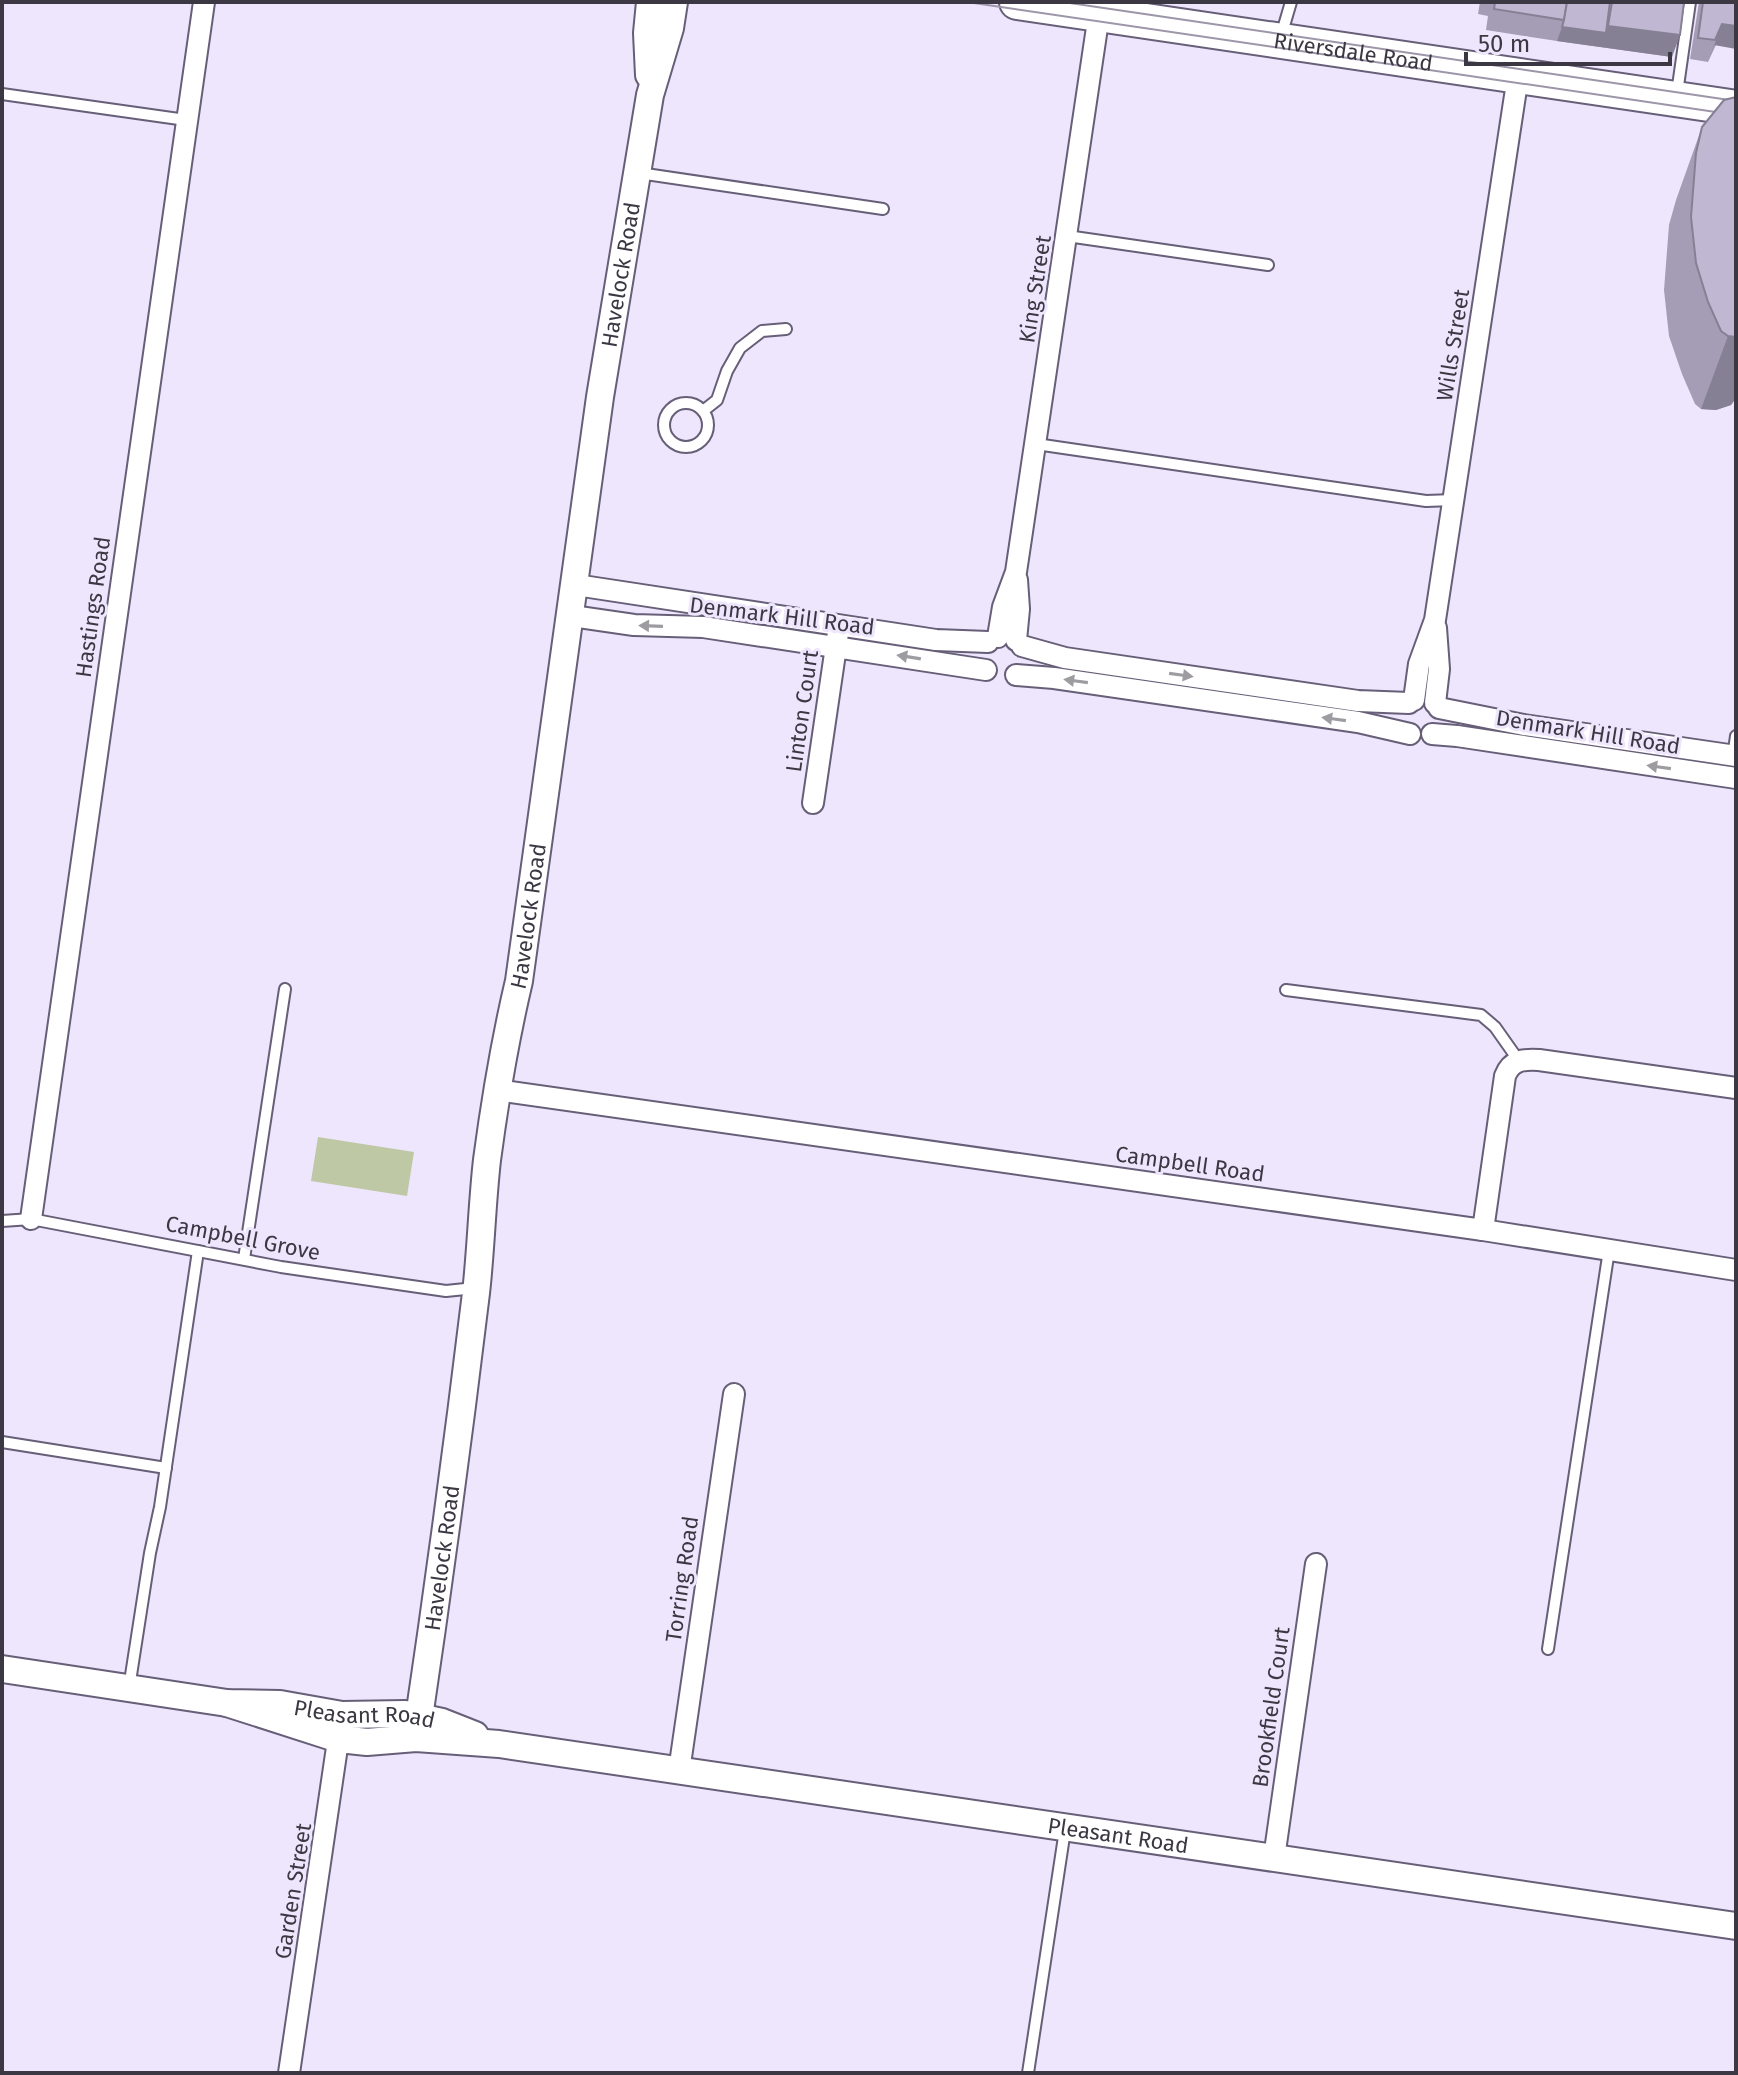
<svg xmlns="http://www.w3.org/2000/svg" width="1738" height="2075" font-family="'Fira Sans',sans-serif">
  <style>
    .green { fill: #bec8a5 }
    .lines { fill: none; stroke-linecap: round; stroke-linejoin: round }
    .service-casing { stroke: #675e77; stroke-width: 14 }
    .minor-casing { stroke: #675e77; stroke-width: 24 }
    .tertiary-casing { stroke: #675e77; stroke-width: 30 }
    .primary-casing { stroke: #675e77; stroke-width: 38 }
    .service { stroke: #fff; stroke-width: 10 }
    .minor { stroke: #fff; stroke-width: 20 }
    .tertiary { stroke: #fff; stroke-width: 26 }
    .primary { stroke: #fff; stroke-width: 34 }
    .tram { stroke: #9c96a8; stroke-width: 2 }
    .wall { fill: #a59db5 }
    .shaded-wall { fill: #868094 }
    .building { fill: #c0b7d3; stroke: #868094; stroke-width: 2 }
    .oneway { fill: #9e9ca1 }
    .labels { text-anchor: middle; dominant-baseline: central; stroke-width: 6; stroke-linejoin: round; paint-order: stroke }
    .street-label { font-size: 22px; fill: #3c3843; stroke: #ede6fd }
  </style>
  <rect width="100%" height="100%" fill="#ede6fd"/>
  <!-- green -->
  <polygon class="green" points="318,1137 414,1152 407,1196 311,1181"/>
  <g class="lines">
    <defs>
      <g id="service">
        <polyline points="1281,36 1291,2"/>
        <polyline points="1677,93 1690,2"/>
        <polyline points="2,94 186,120"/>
        <polyline points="639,173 883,209"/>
        <polyline points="1067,236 1268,265"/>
        <circle cx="686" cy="425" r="22"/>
        <polyline points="703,411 717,400 727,371 740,348 762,331 786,329"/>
        <polyline points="1036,444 1426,501 1454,500"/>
        <polyline points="1733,757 1736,736"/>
        <polyline points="1286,990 1481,1015 1495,1027 1519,1061"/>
        <polyline points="2,1221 31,1219 281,1267 446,1291 475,1288"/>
        <polyline points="244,1259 285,989"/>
        <polyline points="2,1442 166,1468"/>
        <polyline points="1548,1649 1609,1250"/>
        <polyline points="129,1688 150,1553 160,1507 198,1251"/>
        <polyline points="1028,2073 1065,1830"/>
      </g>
      <g id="minor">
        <polyline points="576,585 936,640 988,642"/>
        <polyline points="572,616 634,625 703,627 986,670"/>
        <polyline points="998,637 1003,607 1016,572 1099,14"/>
        <polyline points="1016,640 1019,609 1017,580"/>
        <polyline points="1022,646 1065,658 1358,701 1409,703"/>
        <polyline points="1016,675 1054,678 1358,722 1410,734"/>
        <polyline points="1414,700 1419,664 1435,620 1518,76"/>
        <polyline points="1435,703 1439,669 1436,628"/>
        <polyline points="1439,708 1524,725 1736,756"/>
        <polyline points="1432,734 1457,736 1736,778"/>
        <polyline points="813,803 838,633"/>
        <path d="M497,1090L1483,1230L1505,1076C1511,1060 1523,1059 1539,1060L1736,1088"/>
        <polyline points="31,1219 204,2"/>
        <polyline points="1483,1230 1736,1270"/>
        <polyline points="679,1771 734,1394"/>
        <polyline points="1274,1858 1316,1564"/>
        <polyline points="289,2073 340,1727"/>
      </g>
      <g id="tertiary">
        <polyline points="649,75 647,33 650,2"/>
        <path id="s1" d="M2,1669L227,1703L280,1704L342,1715L405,1714L442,1722L475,1735"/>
        <path id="s2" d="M227,1703L339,1739L367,1742L416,1738L499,1744L1736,1926"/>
        <path id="s3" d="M416,1738C438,1590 458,1442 476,1293C481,1249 482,1204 487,1160C495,1100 505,1040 519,981L600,397L650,95L670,28L674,2"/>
      </g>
      <g id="primary">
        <path id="s4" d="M1017,2L1736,108"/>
      </g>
    </defs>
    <!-- service casing -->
    <use href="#service" class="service-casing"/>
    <!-- minor casing -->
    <use href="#minor" class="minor-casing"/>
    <!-- tertiary casing -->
    <use href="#tertiary" class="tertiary-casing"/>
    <!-- primary casing -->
    <use href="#primary" class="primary-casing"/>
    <!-- service -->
    <use href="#service" class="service"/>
    <!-- minor -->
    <use href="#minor" class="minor"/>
    <!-- tertiary -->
    <use href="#tertiary" class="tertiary"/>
    <!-- primary -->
    <use href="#primary" class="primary"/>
    <!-- tram -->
    <g class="tram">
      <polyline points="967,2 1736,115"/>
      <polyline points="1063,2 1736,101"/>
    </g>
  </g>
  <!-- wall -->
  <g class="wall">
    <polygon points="1480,2 1684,2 1672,57 1557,41 1486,30 1488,16 1478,14"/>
    <polygon points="1699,2 1736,2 1708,62 1690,59"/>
    <polygon points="1736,97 1736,398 1731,405 1716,410 1701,409 1695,404 1682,374 1669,336 1664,290 1669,225 1676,200 1702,127"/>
  </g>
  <!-- shaded-wall -->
  <g class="shaded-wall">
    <polygon points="1722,24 1736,26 1736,49 1714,45 1708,62"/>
    <polygon points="1608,26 1680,35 1672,57 1557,41 1562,27 1606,33"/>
    <polygon points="1728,336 1736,337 1736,398 1731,405 1716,410 1701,409"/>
  </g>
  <!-- building -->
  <g class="building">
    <polygon points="1495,2 1567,2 1564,20 1494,9"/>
    <polygon points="1567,2 1610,2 1606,33 1562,27 1564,20"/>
    <polygon points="1612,2 1684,2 1680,35 1608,26"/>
    <polygon points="1703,2 1736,2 1736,26 1722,24 1715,40 1698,38"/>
    <polygon points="1736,97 1736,337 1728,336 1721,331 1708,302 1696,263 1691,217 1696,153 1702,127 1724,100"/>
  </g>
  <!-- one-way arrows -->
  <defs><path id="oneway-solid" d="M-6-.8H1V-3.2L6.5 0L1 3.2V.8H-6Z" transform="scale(2)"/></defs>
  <g class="oneway">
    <use href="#oneway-solid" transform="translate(651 626) rotate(-178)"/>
    <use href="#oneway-solid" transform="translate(909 657) rotate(-171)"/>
    <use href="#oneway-solid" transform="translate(1181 675) rotate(8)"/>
    <use href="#oneway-solid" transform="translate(1076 681) rotate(-172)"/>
    <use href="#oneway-solid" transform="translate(1334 719) rotate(-172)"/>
    <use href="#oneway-solid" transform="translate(1659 767) rotate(-172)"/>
  </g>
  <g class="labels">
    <!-- street labels -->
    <g class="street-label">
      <text stroke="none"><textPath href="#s4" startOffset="340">Riversdale Road</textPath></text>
      <text stroke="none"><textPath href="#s3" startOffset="1478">Havelock Road</textPath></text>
      <text transform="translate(1035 289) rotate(-81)">King Street</text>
      <text transform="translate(1453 345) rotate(-81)">Wills Street</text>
      <text transform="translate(93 607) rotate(-82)">Hastings Road</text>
      <text transform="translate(782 616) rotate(7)">Denmark Hill Road</text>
      <text transform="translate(802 711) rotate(-82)">Linton Court</text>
      <text transform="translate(1588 732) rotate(9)">Denmark Hill Road</text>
      <text stroke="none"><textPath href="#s3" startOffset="830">Havelock Road</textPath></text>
      <text transform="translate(1190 1164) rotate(8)">Campbell Road</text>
      <text transform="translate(243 1238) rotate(11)">Campbell Grove</text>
      <text stroke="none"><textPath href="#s3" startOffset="182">Havelock Road</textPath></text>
      <text transform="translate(682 1579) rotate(-82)">Torring Road</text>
      <text transform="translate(1271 1707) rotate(-82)">Brookfield Court</text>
      <text stroke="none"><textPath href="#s1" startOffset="366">Pleasant Road</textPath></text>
      <text stroke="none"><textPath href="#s2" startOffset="904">Pleasant Road</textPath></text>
      <text transform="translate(293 1891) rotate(-81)">Garden Street</text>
    </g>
  </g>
  <!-- border -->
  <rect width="1738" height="2075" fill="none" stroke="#3c3843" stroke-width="8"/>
  <!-- scale -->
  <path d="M1466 52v12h204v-12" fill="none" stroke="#3c3843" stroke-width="4"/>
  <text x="1478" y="52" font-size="24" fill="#3c3843" stroke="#ede6fd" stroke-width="6" paint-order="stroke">50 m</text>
</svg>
